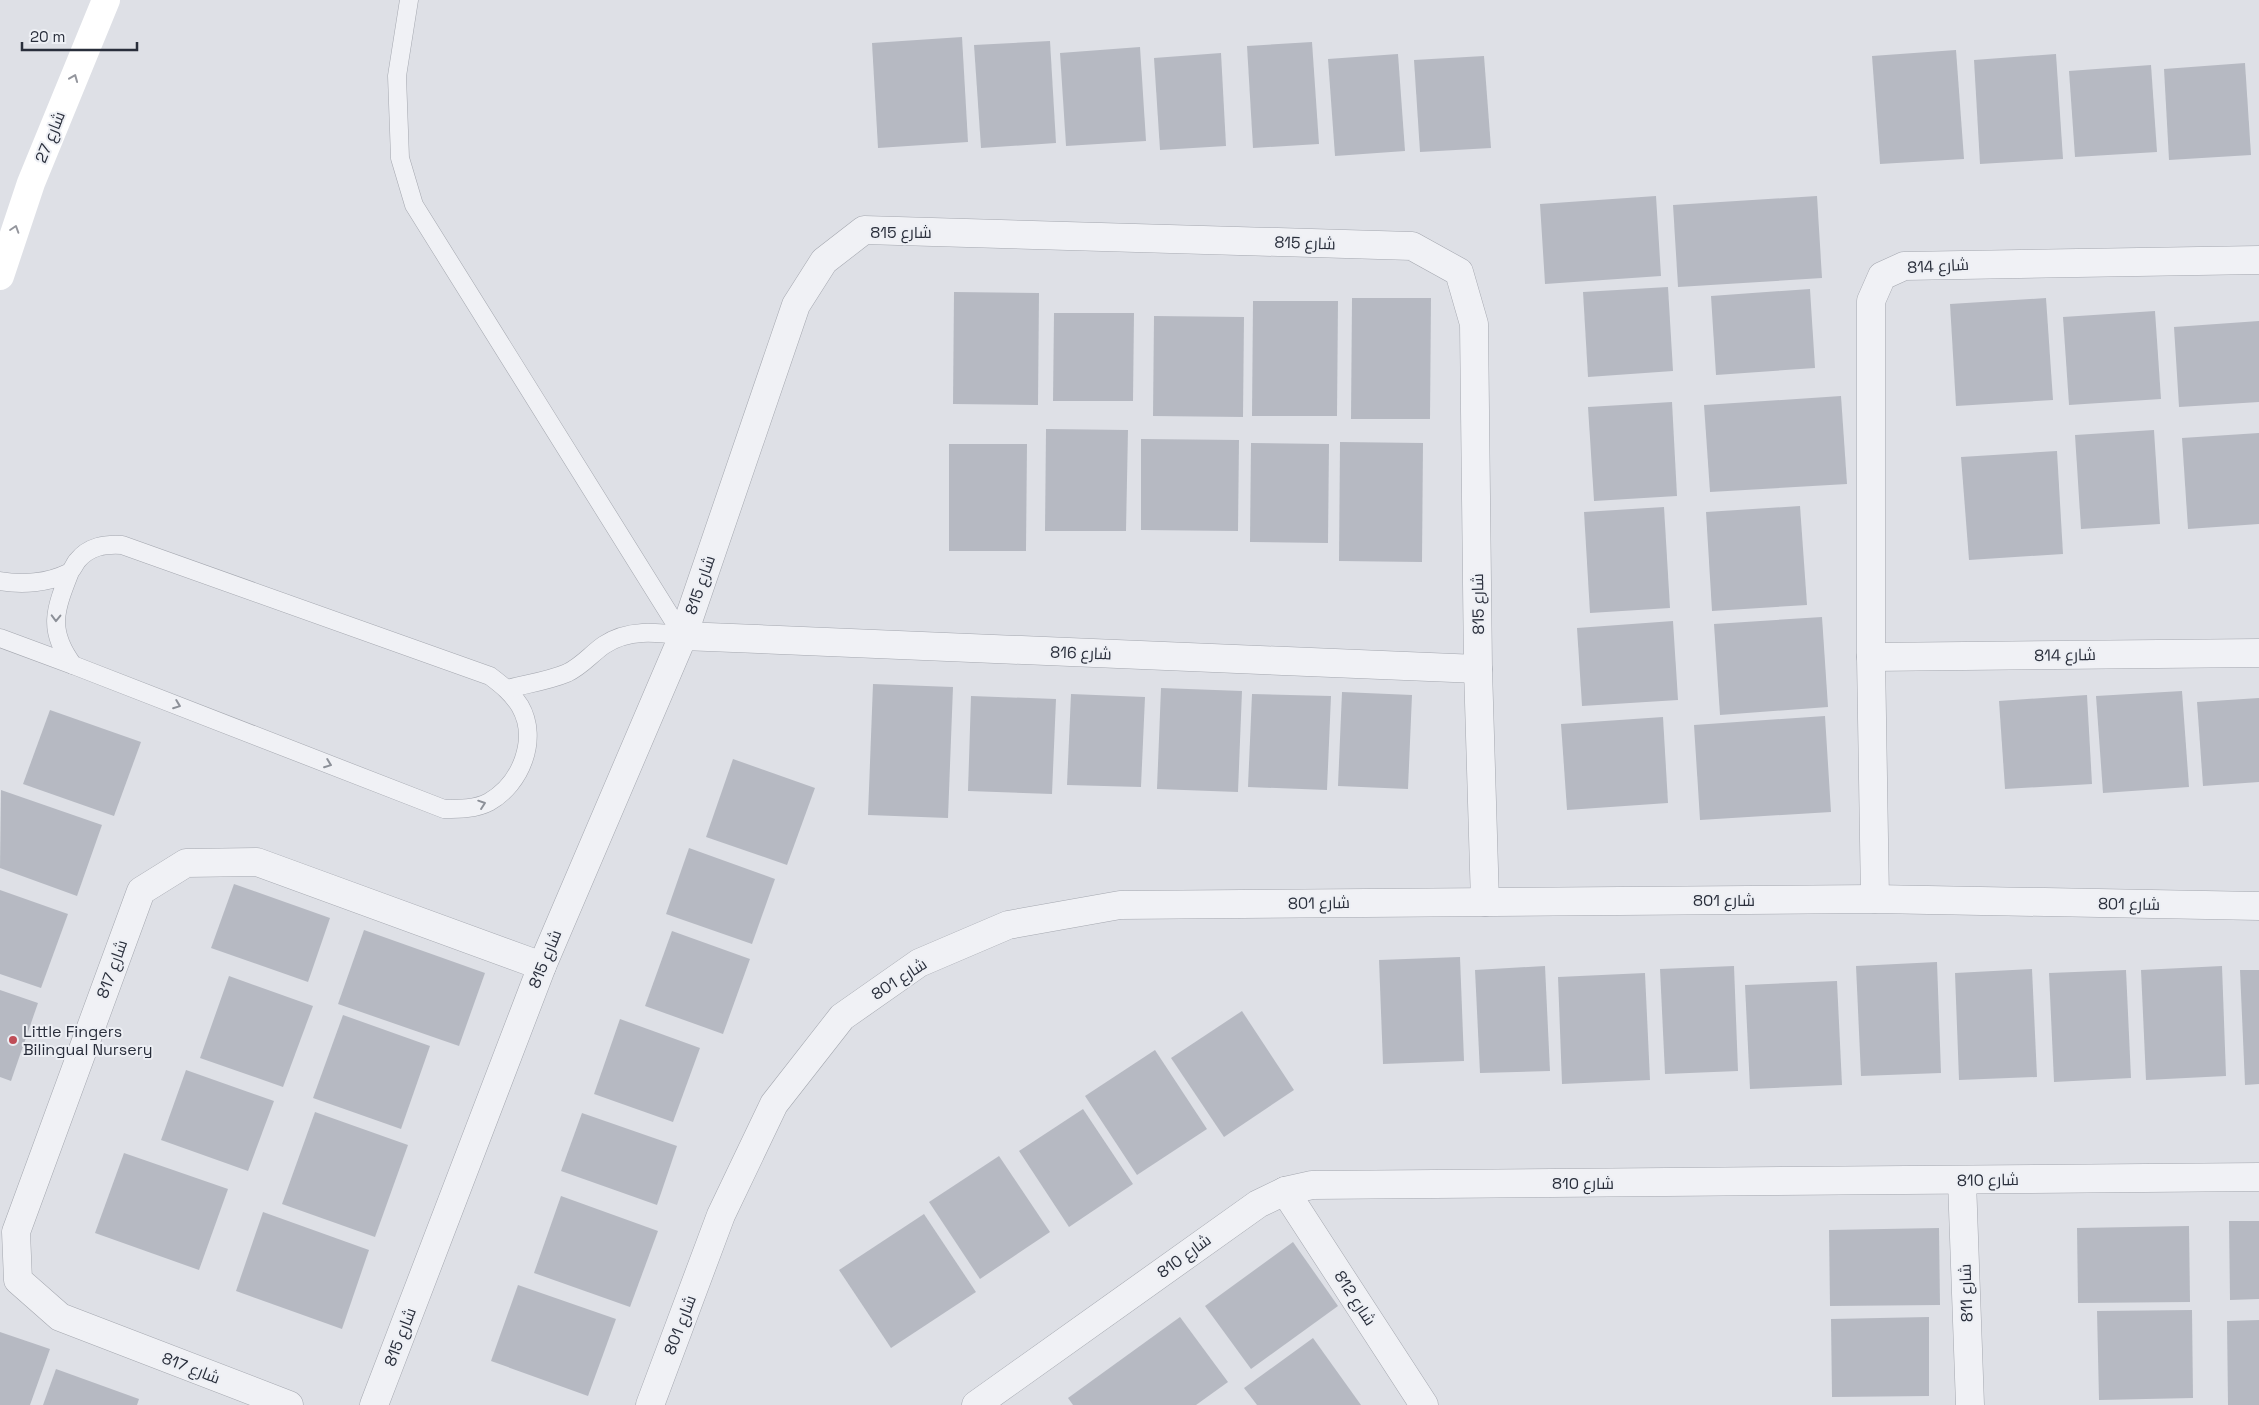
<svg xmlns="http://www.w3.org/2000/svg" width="2259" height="1405" font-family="'Space Grotesk',Cairo,sans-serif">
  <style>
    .building { fill: #b6b9c2 }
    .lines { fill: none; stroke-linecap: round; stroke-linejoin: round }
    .service-casing { stroke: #a4a7af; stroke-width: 19 }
    .minor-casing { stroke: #a4a7af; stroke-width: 29 }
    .service { stroke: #f0f1f5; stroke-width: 18 }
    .minor { stroke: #f0f1f5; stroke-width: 28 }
    .secondary { stroke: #fff; stroke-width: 28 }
    .oneway { stroke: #94969d }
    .oneway2 { stroke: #8c9098 }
    .poi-dot { fill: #bf4e58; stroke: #edeff4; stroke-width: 2 }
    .labels { text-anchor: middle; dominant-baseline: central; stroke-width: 4; stroke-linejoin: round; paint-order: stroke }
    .street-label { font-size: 16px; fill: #292e3b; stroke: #edeff4 }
    .poi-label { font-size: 16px; fill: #292e3b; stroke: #edeff4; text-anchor: start }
  </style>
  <rect width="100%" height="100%" fill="#dee0e6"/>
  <!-- building -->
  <g class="building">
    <polygon points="962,37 968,142 878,148 872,43"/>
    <polygon points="1050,41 1056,143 981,148 974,45"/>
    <polygon points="1312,42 1319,144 1253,148 1247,46"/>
    <polygon points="1140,47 1146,141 1066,146 1060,53"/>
    <polygon points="1956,50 1964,159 1880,164 1872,56"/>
    <polygon points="1221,53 1226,146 1160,150 1154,58"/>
    <polygon points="1398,54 1405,151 1335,156 1328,59"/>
    <polygon points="2056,54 2063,159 1980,164 1974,60"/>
    <polygon points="1484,56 1491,148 1420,152 1414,60"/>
    <polygon points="2245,63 2251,155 2169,160 2164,69"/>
    <polygon points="2151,65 2157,152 2075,157 2069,71"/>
    <polygon points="1656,196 1661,276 1545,284 1540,204"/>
    <polygon points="1817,196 1822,278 1678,287 1673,205"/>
    <polygon points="1668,287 1673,371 1588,377 1583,292"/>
    <polygon points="1810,289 1815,368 1716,375 1711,296"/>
    <polygon points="954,292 1039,293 1038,405 953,404"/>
    <polygon points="1352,298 1431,298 1430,419 1351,419"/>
    <polygon points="2046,298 2053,400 1956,406 1950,304"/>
    <polygon points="1253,301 1338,301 1337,416 1252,416"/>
    <polygon points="2155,311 2161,399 2069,405 2063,317"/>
    <polygon points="1054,313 1134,313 1133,401 1053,401"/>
    <polygon points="1154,316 1244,317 1243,417 1153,416"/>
    <polygon points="2259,321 2259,402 2179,407 2174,327"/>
    <polygon points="1841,396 1847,484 1710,492 1704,405"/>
    <polygon points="1672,402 1677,496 1594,501 1588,407"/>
    <polygon points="1046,429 1128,430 1126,531 1045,531"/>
    <polygon points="2154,430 2160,524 2081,529 2075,435"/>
    <polygon points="2259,433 2259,524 2188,529 2182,438"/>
    <polygon points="1141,439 1239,440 1238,531 1141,530"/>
    <polygon points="1340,442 1423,443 1422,562 1339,561"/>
    <polygon points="1251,443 1329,444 1328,543 1250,542"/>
    <polygon points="949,444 1027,444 1026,551 949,551"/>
    <polygon points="2057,451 2063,554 1969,560 1961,457"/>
    <polygon points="1800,506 1807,605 1712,611 1706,512"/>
    <polygon points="1664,507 1670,608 1590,613 1584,512"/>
    <polygon points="1822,617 1828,707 1720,715 1714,624"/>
    <polygon points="1673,621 1678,700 1582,706 1577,628"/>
    <polygon points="873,684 953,687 948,818 868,815"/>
    <polygon points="1161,688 1242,691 1238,792 1157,789"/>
    <polygon points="2182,691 2189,787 2103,793 2096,696"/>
    <polygon points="1342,692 1412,695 1408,789 1338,786"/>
    <polygon points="1071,694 1145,697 1141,787 1067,785"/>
    <polygon points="1252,694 1331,696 1327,790 1248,787"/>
    <polygon points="2087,695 2092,784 2005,789 1999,701"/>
    <polygon points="971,696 1056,699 1052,794 968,791"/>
    <polygon points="2259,698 2259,782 2203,786 2197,702"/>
    <polygon points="50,710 141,742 114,816 23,784"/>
    <polygon points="1825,716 1831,812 1700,820 1694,725"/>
    <polygon points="1663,717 1668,803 1567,810 1561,724"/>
    <polygon points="733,759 815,788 787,865 706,837"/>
    <polygon points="1,790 102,825 77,896 0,868"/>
    <polygon points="689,848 775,879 752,944 666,914"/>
    <polygon points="234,884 330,918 308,982 211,948"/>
    <polygon points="0,890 68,914 41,988 0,974"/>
    <polygon points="364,930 485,973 459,1046 338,1004"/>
    <polygon points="672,931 750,959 723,1034 645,1006"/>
    <polygon points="1460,957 1464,1061 1383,1064 1379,960"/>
    <polygon points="1937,962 1941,1073 1861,1076 1856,966"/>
    <polygon points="1545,966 1550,1071 1480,1073 1475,970"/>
    <polygon points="1734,966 1738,1071 1665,1074 1660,969"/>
    <polygon points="2222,966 2226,1076 2146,1080 2141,970"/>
    <polygon points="2032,969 2037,1077 1959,1080 1955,973"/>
    <polygon points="2126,970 2131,1078 2054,1082 2049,973"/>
    <polygon points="2240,970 2259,970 2259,1084 2245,1085"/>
    <polygon points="1645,973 1650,1080 1562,1084 1558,977"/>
    <polygon points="229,976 313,1006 283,1087 200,1058"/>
    <polygon points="1837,981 1842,1085 1750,1089 1745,985"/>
    <polygon points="0,990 38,1003 11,1081 0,1077"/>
    <polygon points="1242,1011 1294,1090 1224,1137 1171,1058"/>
    <polygon points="343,1015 430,1046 401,1129 313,1098"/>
    <polygon points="620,1019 700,1048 673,1122 594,1094"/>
    <polygon points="1155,1050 1207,1129 1137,1175 1085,1096"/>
    <polygon points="186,1070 274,1101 248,1171 161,1140"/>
    <polygon points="1083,1109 1133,1184 1069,1227 1019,1151"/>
    <polygon points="315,1112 408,1145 375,1237 282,1204"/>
    <polygon points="582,1113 677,1146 657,1205 561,1171"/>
    <polygon points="124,1153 228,1189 199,1270 95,1233"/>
    <polygon points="999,1156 1050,1232 980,1279 929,1202"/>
    <polygon points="561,1196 658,1231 630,1307 534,1273"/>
    <polygon points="263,1212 369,1250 342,1329 236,1291"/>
    <polygon points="924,1214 976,1292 891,1348 839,1270"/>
    <polygon points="2229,1221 2259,1221 2259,1299 2230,1300"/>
    <polygon points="2189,1226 2190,1302 2078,1303 2077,1228"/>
    <polygon points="1939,1228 1940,1305 1830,1306 1829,1230"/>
    <polygon points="1293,1242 1338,1306 1251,1369 1205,1306"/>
    <polygon points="518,1285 616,1319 588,1396 491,1361"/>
    <polygon points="2192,1310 2193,1398 2099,1400 2097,1311"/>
    <polygon points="1180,1317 1228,1382 1196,1405 1073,1405 1068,1398"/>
    <polygon points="1929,1317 1929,1396 1832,1397 1831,1319"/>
    <polygon points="2259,1320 2259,1405 2228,1405 2227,1321"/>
    <polygon points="0,1332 50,1349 30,1405 0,1405"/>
    <polygon points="1313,1338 1361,1405 1257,1405 1244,1388"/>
    <polygon points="56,1369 139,1399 137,1405 43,1405"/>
  </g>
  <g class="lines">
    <defs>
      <g id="service">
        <polyline points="409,0 397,76 400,158 414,205 683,636"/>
        <path d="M0,581C22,585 48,583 68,573C72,571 74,565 77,561C89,546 105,544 122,545L490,676C502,685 512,693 520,706C539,739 521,784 489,802C476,809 459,809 444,809L73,665C47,630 55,610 70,572"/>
        <polyline points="0,638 73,665"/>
        <path d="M507,689C526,684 548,681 567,673C582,666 591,654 604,645C628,629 656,632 683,636"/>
      </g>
      <g id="minor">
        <polyline points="683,636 1478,669"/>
        <polyline points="1871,657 2259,653"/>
        <polyline points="1875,899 1871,657 1871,301 1882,276 1904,266 2259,260"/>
        <polyline points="1962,1181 1970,1405"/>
        <polyline points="1285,1191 1424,1405"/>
        <polyline points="289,1405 60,1317 18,1280 16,1232 141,891 186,863 257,862 542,966"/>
        <polyline points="374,1405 542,966 683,636 796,305 824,261 864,230 1412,246 1459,272 1474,324 1478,669 1485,902"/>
        <polyline points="650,1405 721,1215 774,1104 842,1017 919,963 1008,925 1120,905 1875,899 2259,906"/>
        <polyline points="976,1405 1258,1204 1285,1191 1312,1185 2259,1177"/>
      </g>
    </defs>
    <!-- service casing -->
    <use href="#service" class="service-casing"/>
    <!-- minor casing -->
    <use href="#minor" class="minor-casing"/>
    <!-- service -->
    <use href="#service" class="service"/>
    <!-- minor -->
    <use href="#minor" class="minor"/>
    <!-- secondary -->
    <polyline class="secondary" points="0,276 31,183 106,0"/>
  </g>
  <!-- one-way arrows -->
  <defs><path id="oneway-chevron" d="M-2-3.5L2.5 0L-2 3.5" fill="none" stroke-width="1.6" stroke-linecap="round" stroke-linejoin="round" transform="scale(1.25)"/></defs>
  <g class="oneway">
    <use href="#oneway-chevron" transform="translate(74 78) rotate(-68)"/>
    <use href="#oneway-chevron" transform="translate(15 229) rotate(-72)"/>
  </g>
  <g class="oneway2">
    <use href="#oneway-chevron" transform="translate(56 618) rotate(91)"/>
    <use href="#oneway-chevron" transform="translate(177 705) rotate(21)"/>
    <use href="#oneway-chevron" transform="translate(328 764) rotate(21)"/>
    <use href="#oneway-chevron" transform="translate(482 804) rotate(-19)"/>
  </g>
  <!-- markers -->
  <circle class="poi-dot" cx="13" cy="1040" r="5"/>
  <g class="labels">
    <!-- street labels -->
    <g class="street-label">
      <text transform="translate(50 137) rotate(-68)">شارع 27</text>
      <text x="901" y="232">شارع 815</text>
      <text transform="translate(1305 243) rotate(2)">شارع 815</text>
      <text transform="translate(1938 266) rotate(-3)">شارع 814</text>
      <text transform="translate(700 585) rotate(-71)">شارع 815</text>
      <text transform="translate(1478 604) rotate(-91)">شارع 815</text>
      <text transform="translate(1081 653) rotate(2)">شارع 816</text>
      <text transform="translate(2065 655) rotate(-1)">شارع 814</text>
      <text x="1724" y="900">شارع 801</text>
      <text transform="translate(1319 903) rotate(-1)">شارع 801</text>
      <text transform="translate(2129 904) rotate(1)">شارع 801</text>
      <text transform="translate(545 959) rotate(-68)">شارع 815</text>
      <text transform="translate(112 969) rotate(-70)">شارع 817</text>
      <text transform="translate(899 979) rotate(-33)">شارع 801</text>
      <text transform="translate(1988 1180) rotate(-1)">شارع 810</text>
      <text x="1583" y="1183">شارع 810</text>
      <text transform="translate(1184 1256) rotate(-36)">شارع 810</text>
      <text transform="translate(1966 1293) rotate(-92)">شارع 811</text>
      <text transform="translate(1355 1298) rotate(57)">شارع 812</text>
      <text transform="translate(680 1325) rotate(-69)">شارع 801</text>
      <text transform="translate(400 1337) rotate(-69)">شارع 815</text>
      <text transform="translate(191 1368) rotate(21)">شارع 817</text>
    </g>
    <!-- poi labels -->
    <g class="poi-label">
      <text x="23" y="1031">Little Fingers<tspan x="23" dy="18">Bilingual Nursery</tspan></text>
    </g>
  </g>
  <!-- scale -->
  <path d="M22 42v8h115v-8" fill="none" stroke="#292e3b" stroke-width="2.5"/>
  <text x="30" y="42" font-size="15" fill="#292e3b" stroke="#edeff4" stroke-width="4" paint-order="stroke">20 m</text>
</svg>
